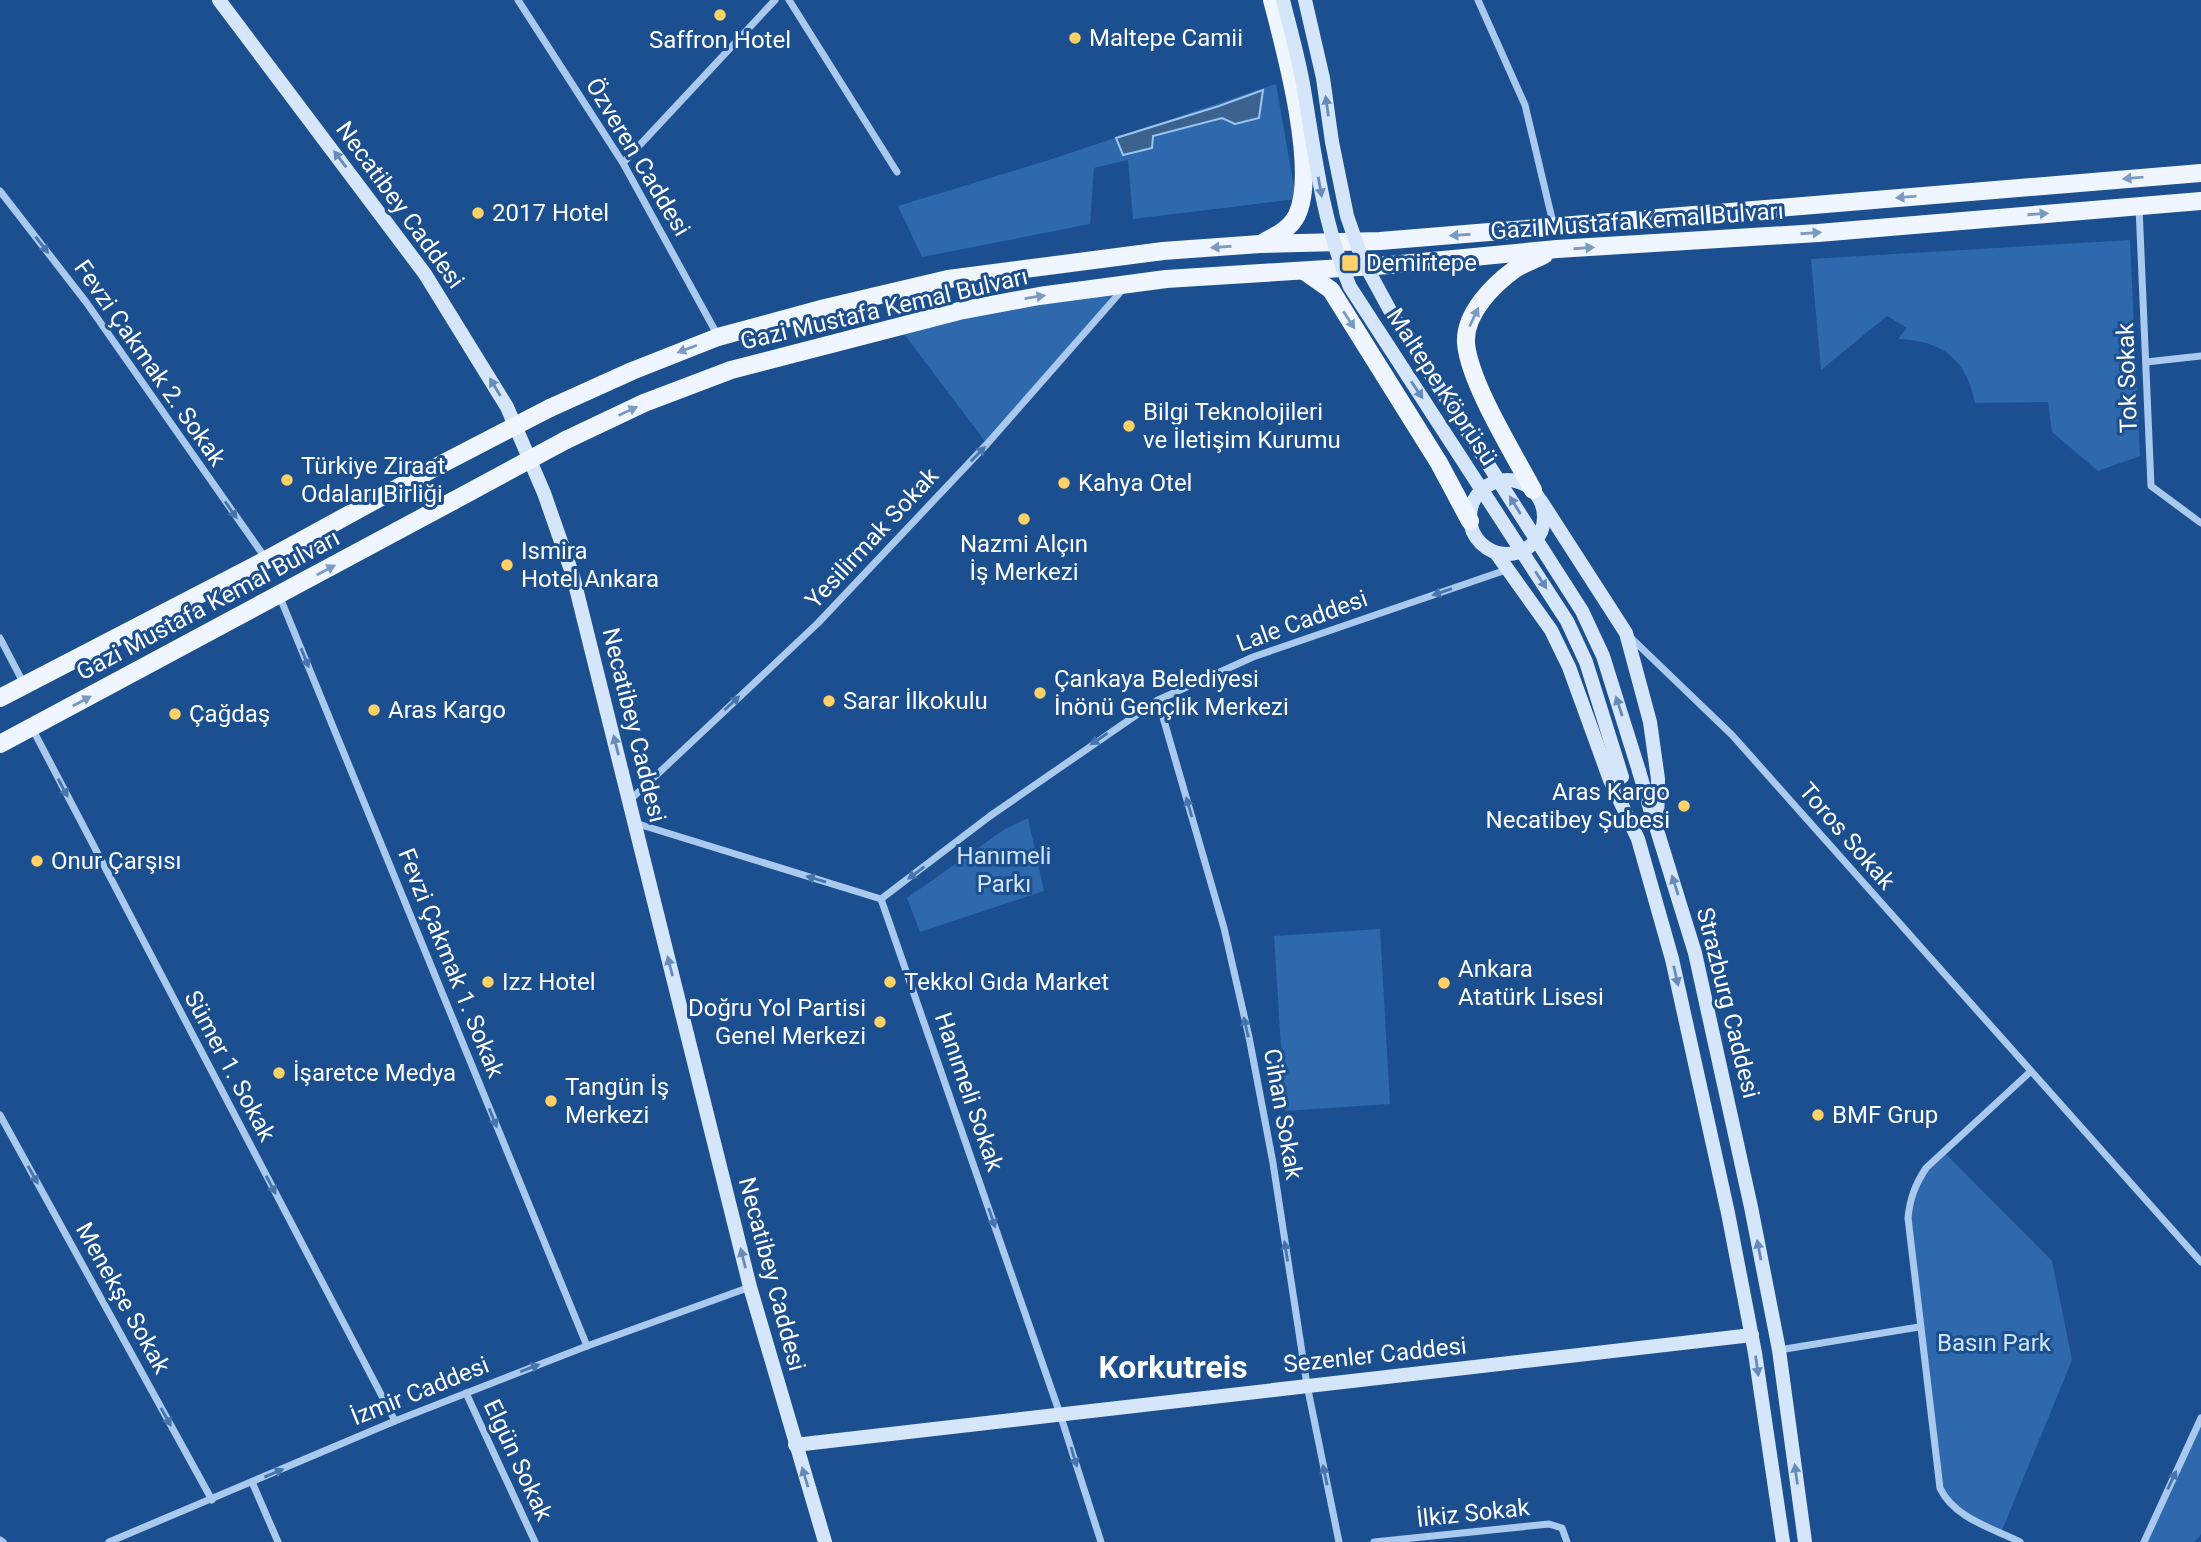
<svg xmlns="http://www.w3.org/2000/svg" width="2201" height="1542" font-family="Roboto,sans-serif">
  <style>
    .green { fill: #2e69ad }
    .water { fill: #3c6290; stroke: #9cc4f0; stroke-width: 2 }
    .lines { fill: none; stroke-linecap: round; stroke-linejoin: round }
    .street { stroke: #a9c9ee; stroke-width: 7 }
    .secondary { stroke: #d6e6fa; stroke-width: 14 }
    .primary { stroke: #f0f6ff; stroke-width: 18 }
    .secondary-bridge { stroke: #d6e6fa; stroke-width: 14 }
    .primary-bridge { stroke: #f0f6ff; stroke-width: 18 }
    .oneway { fill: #668bba }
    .oneway2 { fill: #7b9ac1 }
    .oneway3 { fill: #4674ac }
    .poi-dot { fill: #ffd166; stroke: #1b4f8f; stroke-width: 2.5 }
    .labels { text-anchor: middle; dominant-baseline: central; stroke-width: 6; stroke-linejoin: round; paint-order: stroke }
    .poi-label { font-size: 24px; fill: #fff; stroke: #1b4f8f; text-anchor: start }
    .street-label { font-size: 24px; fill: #fff; stroke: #1b4f8f }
    .park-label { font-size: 24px; fill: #cfe3fa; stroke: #1b4f8f }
    .district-label { font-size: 32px; font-weight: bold; fill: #fff; stroke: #1b4f8f }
  </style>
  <rect width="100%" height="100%" fill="#1b4f8f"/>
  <!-- green -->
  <g class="green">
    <polygon points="1276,84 1296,199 1133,219 1128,160 1094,168 1090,224 922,257 898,206 1049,160"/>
    <path d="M2130,240L2140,456L2098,471L2052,432L2048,402L1975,403C1966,358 1942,341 1898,339L1907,328L1887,316L1821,370L1811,259Z"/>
    <polygon points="1126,285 987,444 898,326"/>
    <polygon points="1028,818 1044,891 920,932 907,898 1005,829"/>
    <polygon points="1380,929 1390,1104 1285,1111 1274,936"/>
    <polygon points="1943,1151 2052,1261 2072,1360 2001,1533 1959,1512 1945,1498 1908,1218 1915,1184"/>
    <polygon points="2201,1418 2201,1534 2195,1542 2144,1542"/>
  </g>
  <!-- water -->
  <polygon class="water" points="1263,90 1259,118 1235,124 1222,118 1153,136 1152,148 1123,155 1116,138 1219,106"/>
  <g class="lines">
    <!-- street -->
    <g class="street">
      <polyline points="518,0 623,163 718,336"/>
      <polyline points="789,0 897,172"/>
      <polyline points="1478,0 1525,105 1554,227"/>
      <polyline points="623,163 775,0"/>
      <polyline points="0,191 86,302 266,559"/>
      <polyline points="2139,207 2151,486 2201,523"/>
      <polyline points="2146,362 2201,356"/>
      <polyline points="279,595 587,1346"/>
      <polyline points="1629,636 1732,735 2201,1262"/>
      <polyline points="0,638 24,684"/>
      <polyline points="1158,700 1224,928 1249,1037 1273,1163 1307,1385 1339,1542"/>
      <polyline points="32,728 395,1421"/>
      <polyline points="630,800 818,623 987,444 1124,288"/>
      <polyline points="635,823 881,899"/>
      <polyline points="881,899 990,816 1158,700 1253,657 1506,570"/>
      <polyline points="881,899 1060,1414 1101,1542"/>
      <polyline points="0,1115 212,1500"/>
      <polyline points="1779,1350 1919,1327"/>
      <polyline points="466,1393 535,1542"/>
      <polyline points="252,1482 278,1542"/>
      <polyline points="0,1540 3,1542"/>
      <polyline points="109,1542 395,1421 587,1346 750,1287"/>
      <polyline points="1374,1542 1549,1524 1562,1528 1567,1542"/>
      <path d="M2020,1542C1992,1528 1954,1518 1940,1488L1908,1218C1910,1198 1915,1185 1926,1168L2030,1072"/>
      <polyline points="2144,1542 2201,1418"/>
    </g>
    <!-- secondary -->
    <g class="secondary">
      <polyline points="219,0 425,274 507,407 544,493 573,576 750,1287 825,1542"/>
      <circle cx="1507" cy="517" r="37"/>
      <polyline points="1541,501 1626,633 1650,722 1658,779 1657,830 1695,953 1751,1207 1779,1350 1805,1542"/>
      <polyline points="1496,553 1551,630 1569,667 1610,780 1638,839 1672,959 1728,1213 1755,1353 1783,1542"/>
      <polyline points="1639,771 1653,819"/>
      <polyline points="795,1445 1752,1335"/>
    </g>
    <!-- primary -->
    <g class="primary">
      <path d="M1264,242C1277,235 1290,229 1297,215C1318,170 1285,49 1272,0"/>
      <polyline points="1304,271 1331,290 1439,463 1470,521"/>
      <polyline points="550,408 632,371 718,337 825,308 948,279 1163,251 1260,244 1380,241 1477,233 2201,173"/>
      <polyline points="566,440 644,403 731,370 959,311 1039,296 1166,279 1390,265 1557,249 1818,233 2201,201"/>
      <path d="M1533,490C1514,454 1469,382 1466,343C1464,314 1493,285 1515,269C1524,263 1535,260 1544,255"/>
      <polyline points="0,698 266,560 434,468"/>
      <polyline points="0,744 453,501"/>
    </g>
    <!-- secondary-bridge -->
    <g class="secondary-bridge">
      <path d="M1283,0C1290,28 1298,56 1303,84C1315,153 1322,222 1350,287L1567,621L1586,662L1622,777"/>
      <polyline points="1305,0 1323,78 1332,142 1347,216 1362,259 1392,314 1582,611 1603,656 1639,771"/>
    </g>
    <!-- primary-bridge -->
    <g class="primary-bridge">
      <polyline points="434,468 550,408"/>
      <polyline points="453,501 566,440"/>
    </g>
  </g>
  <!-- one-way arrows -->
  <defs><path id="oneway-solid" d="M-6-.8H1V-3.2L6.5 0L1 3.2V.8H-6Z" transform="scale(1.75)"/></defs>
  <g class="oneway">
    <use href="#oneway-solid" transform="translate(1327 106) rotate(-98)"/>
    <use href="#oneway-solid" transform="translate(340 159) rotate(-127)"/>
    <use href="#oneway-solid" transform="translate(1320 187) rotate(80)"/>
    <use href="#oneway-solid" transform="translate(495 387) rotate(-121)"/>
    <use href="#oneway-solid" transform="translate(1417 390) rotate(56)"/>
    <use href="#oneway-solid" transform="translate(1515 505) rotate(-122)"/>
    <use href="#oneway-solid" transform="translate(1541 580) rotate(57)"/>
    <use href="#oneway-solid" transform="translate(1619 706) rotate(-108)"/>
    <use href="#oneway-solid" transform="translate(616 745) rotate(-104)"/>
    <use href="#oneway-solid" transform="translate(1675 885) rotate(-108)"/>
    <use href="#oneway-solid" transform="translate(670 966) rotate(-104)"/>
    <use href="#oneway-solid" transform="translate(1676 976) rotate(77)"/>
    <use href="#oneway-solid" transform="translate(1759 1250) rotate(-101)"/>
    <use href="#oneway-solid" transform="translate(743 1258) rotate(-104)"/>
    <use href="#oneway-solid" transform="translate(1757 1366) rotate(82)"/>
    <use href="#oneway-solid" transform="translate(1796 1474) rotate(-98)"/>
    <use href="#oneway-solid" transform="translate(805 1477) rotate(-107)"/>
  </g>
  <g class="oneway2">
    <use href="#oneway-solid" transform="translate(2133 178) rotate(175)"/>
    <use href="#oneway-solid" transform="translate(1906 197) rotate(175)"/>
    <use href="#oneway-solid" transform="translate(2038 214) rotate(-4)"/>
    <use href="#oneway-solid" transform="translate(1811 233) rotate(-4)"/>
    <use href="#oneway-solid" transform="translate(1460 235) rotate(176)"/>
    <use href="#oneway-solid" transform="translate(1221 247) rotate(176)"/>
    <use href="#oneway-solid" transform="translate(1584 248) rotate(-4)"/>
    <use href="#oneway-solid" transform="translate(1035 297) rotate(-9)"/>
    <use href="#oneway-solid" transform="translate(1474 317) rotate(-65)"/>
    <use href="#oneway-solid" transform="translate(1349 320) rotate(57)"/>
    <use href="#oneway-solid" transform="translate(687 349) rotate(159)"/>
    <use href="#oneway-solid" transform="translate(628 411) rotate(-25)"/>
    <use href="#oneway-solid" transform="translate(326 570) rotate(-28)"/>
    <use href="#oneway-solid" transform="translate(82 701) rotate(-28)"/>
  </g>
  <g class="oneway3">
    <use href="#oneway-solid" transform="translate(42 245) rotate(52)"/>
    <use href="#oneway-solid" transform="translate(978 454) rotate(-46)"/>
    <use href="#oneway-solid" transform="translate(231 510) rotate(55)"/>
    <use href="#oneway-solid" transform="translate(1442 592) rotate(161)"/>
    <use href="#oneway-solid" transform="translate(305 658) rotate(68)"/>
    <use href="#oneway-solid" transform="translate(732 703) rotate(-43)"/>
    <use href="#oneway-solid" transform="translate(1099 739) rotate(146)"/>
    <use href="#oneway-solid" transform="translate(63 788) rotate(62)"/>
    <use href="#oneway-solid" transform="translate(1189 807) rotate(-106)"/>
    <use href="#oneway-solid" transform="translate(916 873) rotate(143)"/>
    <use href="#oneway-solid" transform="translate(816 879) rotate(-163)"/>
    <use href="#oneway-solid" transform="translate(1246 1027) rotate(-103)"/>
    <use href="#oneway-solid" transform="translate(493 1118) rotate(68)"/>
    <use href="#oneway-solid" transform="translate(33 1175) rotate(61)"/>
    <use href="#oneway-solid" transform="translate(271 1185) rotate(62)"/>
    <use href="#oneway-solid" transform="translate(992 1218) rotate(71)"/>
    <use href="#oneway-solid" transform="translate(1286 1251) rotate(-99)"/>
    <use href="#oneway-solid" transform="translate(530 1368) rotate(-21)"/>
    <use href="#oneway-solid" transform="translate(166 1417) rotate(61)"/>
    <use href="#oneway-solid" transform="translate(1074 1457) rotate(73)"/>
    <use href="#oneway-solid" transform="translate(274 1473) rotate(-23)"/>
    <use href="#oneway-solid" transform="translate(1325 1475) rotate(-102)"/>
    <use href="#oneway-solid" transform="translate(2172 1480) rotate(-65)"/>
  </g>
  <!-- markers -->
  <g class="poi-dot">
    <circle cx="720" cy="15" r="7"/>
    <circle cx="1075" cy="38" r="7"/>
    <circle cx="478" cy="213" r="7"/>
    <rect x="1341" y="254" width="18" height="18" rx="3.5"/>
    <circle cx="1129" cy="426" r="7"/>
    <circle cx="287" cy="480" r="7"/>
    <circle cx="1064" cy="483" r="7"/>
    <circle cx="1024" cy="519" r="7"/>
    <circle cx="507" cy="565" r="7"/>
    <circle cx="1040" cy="693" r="7"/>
    <circle cx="829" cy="701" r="7"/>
    <circle cx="374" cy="710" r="7"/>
    <circle cx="175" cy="714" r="7"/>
    <circle cx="1684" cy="806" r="7"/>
    <circle cx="37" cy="861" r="7"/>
    <circle cx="488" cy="982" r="7"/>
    <circle cx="890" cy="982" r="7"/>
    <circle cx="1444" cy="983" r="7"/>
    <circle cx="880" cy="1022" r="7"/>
    <circle cx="279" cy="1073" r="7"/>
    <circle cx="551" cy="1101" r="7"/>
    <circle cx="1818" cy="1115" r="7"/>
  </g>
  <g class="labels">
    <!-- poi labels -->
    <g class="poi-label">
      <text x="1089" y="38">Maltepe Camii</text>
      <text x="720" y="40" text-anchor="middle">Saffron Hotel</text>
      <text x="492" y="213">2017 Hotel</text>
      <text x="1366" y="263">Demirtepe</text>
      <text x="1143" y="412">Bilgi Teknolojileri<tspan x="1143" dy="28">ve İletişim Kurumu</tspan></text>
      <text x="301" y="466">Türkiye Ziraat<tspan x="301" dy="28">Odaları Birliği</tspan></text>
      <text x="1078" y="483">Kahya Otel</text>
      <text x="1024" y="544" text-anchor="middle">Nazmi Alçın<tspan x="1024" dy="28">İş Merkezi</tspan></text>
      <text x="521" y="551">Ismira<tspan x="521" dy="28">Hotel Ankara</tspan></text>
      <text x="1054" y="679">Çankaya Belediyesi<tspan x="1054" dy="28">İnönü Gençlik Merkezi</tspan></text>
      <text x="843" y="701">Sarar İlkokulu</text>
      <text x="388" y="710">Aras Kargo</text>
      <text x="189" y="714">Çağdaş</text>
      <text x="1670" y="792" text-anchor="end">Aras Kargo<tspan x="1670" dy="28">Necatibey Şubesi</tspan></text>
      <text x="51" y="861">Onur Çarşısı</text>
      <text x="1458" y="969">Ankara<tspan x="1458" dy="28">Atatürk Lisesi</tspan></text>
      <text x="502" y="982">Izz Hotel</text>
      <text x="904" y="982">Tekkol Gıda Market</text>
      <text x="866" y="1008" text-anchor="end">Doğru Yol Partisi<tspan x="866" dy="28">Genel Merkezi</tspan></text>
      <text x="293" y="1073">İşaretce Medya</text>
      <text x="565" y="1087">Tangün İş<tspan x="565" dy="28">Merkezi</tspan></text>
      <text x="1832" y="1115">BMF Grup</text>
    </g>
    <!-- street labels -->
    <g class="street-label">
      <text transform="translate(638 157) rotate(59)">Özveren Caddesi</text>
      <text transform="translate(400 205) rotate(54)">Necatibey Caddesi</text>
      <text transform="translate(1637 221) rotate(-4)">Gazi Mustafa Kemal Bulvarı</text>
      <text transform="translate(884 309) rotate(-13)">Gazi Mustafa Kemal Bulvarı</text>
      <text transform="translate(150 363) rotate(55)">Fevzi Çakmak 2. Sokak</text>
      <text transform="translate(2127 378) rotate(-92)">Tok Sokak</text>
      <text transform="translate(1442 387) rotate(57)">Maltepe Köprüsü</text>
      <text transform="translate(872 538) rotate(-47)">Yesilirmak Sokak</text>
      <text transform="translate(208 605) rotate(-28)">Gazi Mustafa Kemal Bulvarı</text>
      <text transform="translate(1302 621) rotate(-20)">Lale Caddesi</text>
      <text transform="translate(634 725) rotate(76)">Necatibey Caddesi</text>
      <text transform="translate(1847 836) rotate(49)">Toros Sokak</text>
      <text transform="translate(451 963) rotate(68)">Fevzi Çakmak 1. Sokak</text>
      <text transform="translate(1728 1003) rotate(76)">Strazburg Caddesi</text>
      <text transform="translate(230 1066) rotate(62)">Sümer 1. Sokak</text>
      <text transform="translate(969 1092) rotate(71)">Hanımeli Sokak</text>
      <text transform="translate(1283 1114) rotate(80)">Cihan Sokak</text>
      <text transform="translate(772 1274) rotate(75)">Necatibey Caddesi</text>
      <text transform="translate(123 1298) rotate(61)">Menekşe Sokak</text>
      <text transform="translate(1375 1355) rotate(-6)">Sezenler Caddesi</text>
      <text transform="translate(420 1391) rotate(-22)">İzmir Caddesi</text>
      <text transform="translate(518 1460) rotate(65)">Elgün Sokak</text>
      <text transform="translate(1473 1513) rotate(-6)">İlkiz Sokak</text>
    </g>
    <!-- park labels -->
    <g class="park-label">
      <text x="1004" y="856">Hanımeli<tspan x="1004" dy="28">Parkı</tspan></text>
      <text x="1994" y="1343">Basın Park</text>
    </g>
    <!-- district labels -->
    <g class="district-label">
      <text x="1173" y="1367">Korkutreis</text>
    </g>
  </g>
</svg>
